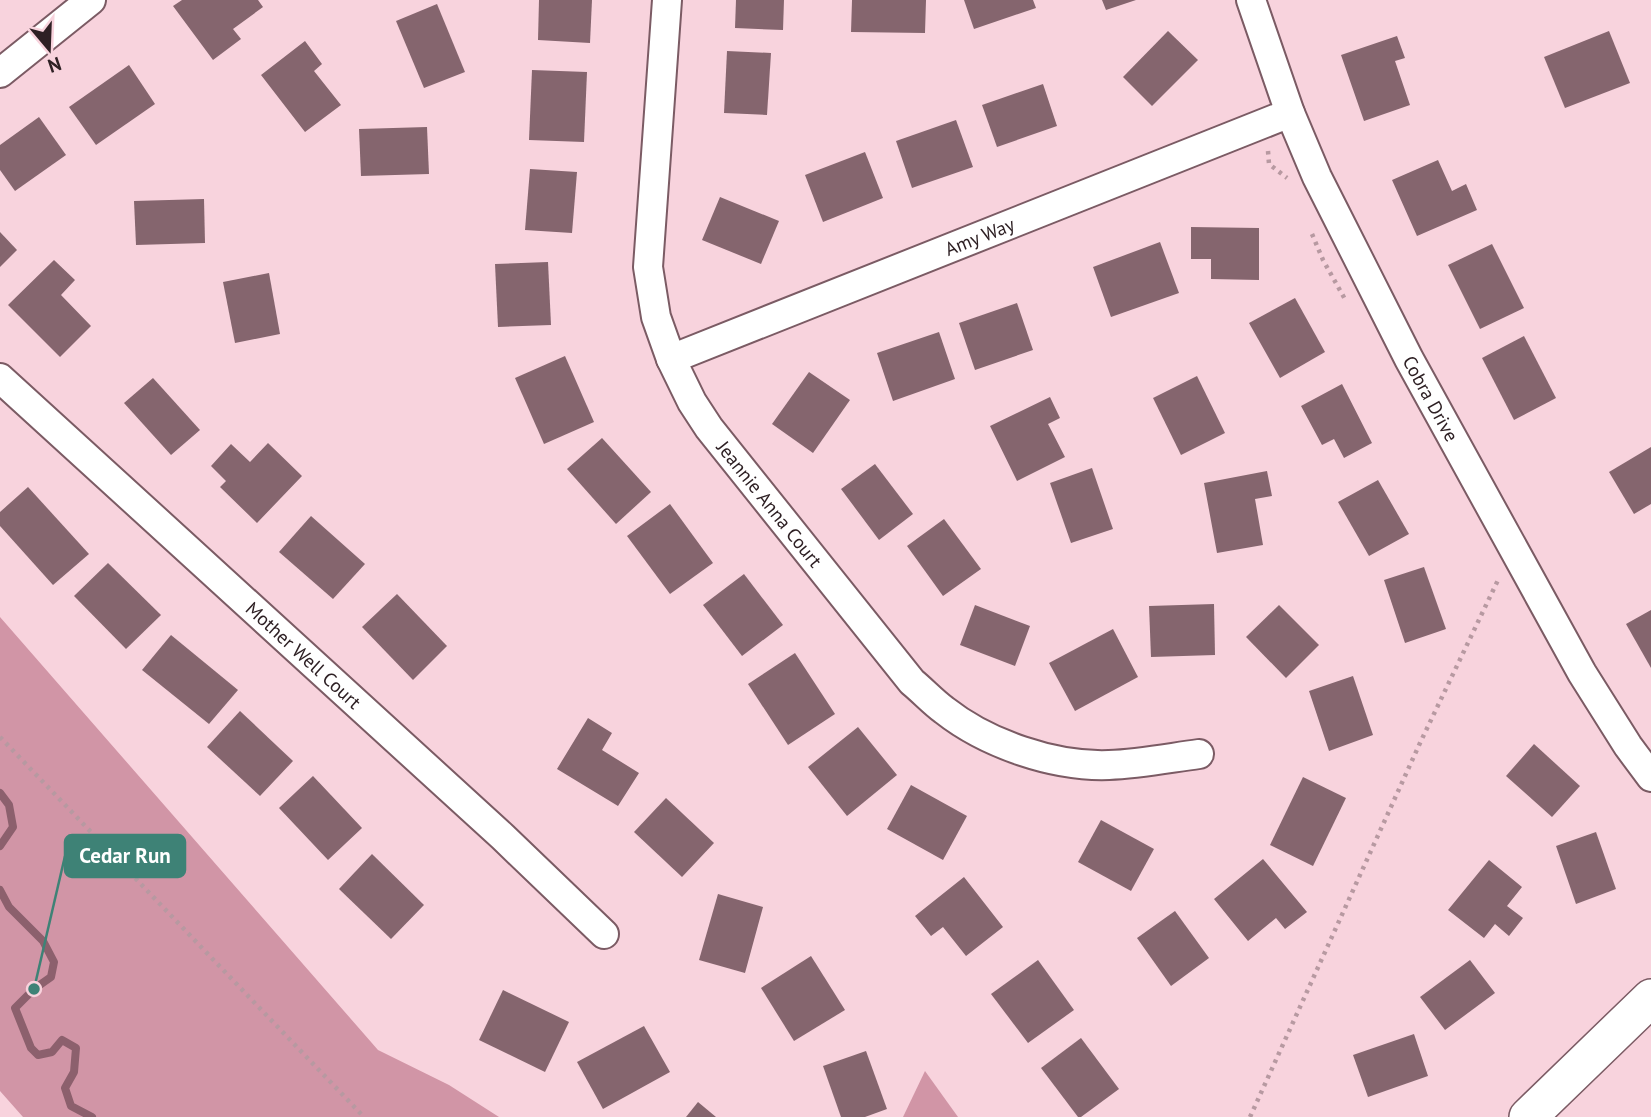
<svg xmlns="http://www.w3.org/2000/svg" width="1651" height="1117" font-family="'PT Sans',sans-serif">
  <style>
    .forest { fill: #d195a6 }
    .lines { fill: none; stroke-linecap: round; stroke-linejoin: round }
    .stream { stroke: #8c606d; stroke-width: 8 }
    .building { fill: #85656e }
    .minor-casing { stroke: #7b5b64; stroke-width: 32 }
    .major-casing { stroke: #7b5b64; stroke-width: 40 }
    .path { stroke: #b799a1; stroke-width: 4.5; stroke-dasharray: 3.5 5; stroke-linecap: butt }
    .minor { stroke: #fff; stroke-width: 28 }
    .major { stroke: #fff; stroke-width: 37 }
    .labels { text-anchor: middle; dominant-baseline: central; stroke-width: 6; stroke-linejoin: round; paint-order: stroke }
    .street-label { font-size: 19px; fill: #2e2024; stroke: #f8d3dd }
    .leader { fill: none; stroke: #3e8276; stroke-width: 2.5 }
    .callout-dot { fill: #3e8276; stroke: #f8d3dd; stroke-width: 2.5 }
    .callout { fill: #3e8276; stroke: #3e8276; stroke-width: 2.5 }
    .callout-label { font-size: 21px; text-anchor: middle; font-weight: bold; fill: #fff }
  </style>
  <rect width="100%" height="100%" fill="#f8d3dd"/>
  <!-- forest -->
  <g class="forest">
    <polygon points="0,617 378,1050 449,1085 499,1117 23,1117 0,1091"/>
    <polygon points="925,1071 958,1117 903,1117"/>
  </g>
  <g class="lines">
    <!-- stream -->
    <g class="stream">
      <polyline points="0,793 9,805 13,827 0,846"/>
      <polyline points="0,890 9,907 43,941 54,962 51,977 34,989 15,1008 31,1048 38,1055 52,1052 62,1040 76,1048 74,1072 65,1088 71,1106 92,1117"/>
    </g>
  </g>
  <!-- building -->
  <g class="building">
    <polygon points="182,0 258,0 263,7 233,29 241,39 213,60 173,6"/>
    <polygon points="539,0 592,0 590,43 538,40"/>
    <polygon points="736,0 784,0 783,30 735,28"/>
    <polygon points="852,0 926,0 925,33 851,32"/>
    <polygon points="964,0 1033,0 1036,8 974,29"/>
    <polygon points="1102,0 1136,0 1106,10"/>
    <polygon points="437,4 465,72 424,88 396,21"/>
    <polygon points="1168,31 1198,60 1152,106 1123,77"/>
    <polygon points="1609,31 1630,83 1565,108 1544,57"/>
    <polygon points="1397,36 1405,58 1395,61 1410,105 1364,121 1341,55"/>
    <polygon points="305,41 322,64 314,71 341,105 305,132 261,75"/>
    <polygon points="727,51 771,53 767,115 724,113"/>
    <polygon points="129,65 155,104 96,145 69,107"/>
    <polygon points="532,70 587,72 584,142 529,140"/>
    <polygon points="1043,84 1057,126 997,147 982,105"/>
    <polygon points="39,117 66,155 15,191 0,170 0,145"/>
    <polygon points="956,120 973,167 912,188 896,141"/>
    <polygon points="427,127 429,174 361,176 359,129"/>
    <polygon points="865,152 883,198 823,222 805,175"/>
    <polygon points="1438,160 1452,191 1466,184 1477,210 1417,236 1392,180"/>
    <polygon points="530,169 577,172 572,233 525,230"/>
    <polygon points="720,197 779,221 761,264 702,240"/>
    <polygon points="204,199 205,243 136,245 134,201"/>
    <polygon points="1191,227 1259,228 1259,280 1211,279 1211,259 1191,259"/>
    <polygon points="0,232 17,250 0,267"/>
    <polygon points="1160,242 1179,293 1111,317 1093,267"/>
    <polygon points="1492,244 1524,308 1480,329 1448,265"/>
    <polygon points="54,260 75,280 61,295 91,326 60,357 8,305"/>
    <polygon points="548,262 551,325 498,327 495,264"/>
    <polygon points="269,273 280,334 235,343 223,282"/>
    <polygon points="1295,298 1325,352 1280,378 1249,323"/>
    <polygon points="1017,303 1033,350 975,370 959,323"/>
    <polygon points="939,332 955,379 893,401 877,353"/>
    <polygon points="1524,336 1556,398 1514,420 1482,358"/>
    <polygon points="565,356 594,422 544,444 515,378"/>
    <polygon points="809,372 850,400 813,453 772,424"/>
    <polygon points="1197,376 1225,433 1181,455 1153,398"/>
    <polygon points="153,378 200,430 171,455 124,403"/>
    <polygon points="1342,384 1372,443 1344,458 1334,439 1322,445 1301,406"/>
    <polygon points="1050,397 1060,418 1048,424 1065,457 1017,481 990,426"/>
    <polygon points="602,438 651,492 616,524 567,469"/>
    <polygon points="268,443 302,476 257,523 220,487 226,481 211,466 231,444 250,462"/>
    <polygon points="1651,447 1651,504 1634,514 1609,472"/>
    <polygon points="875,464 913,514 879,540 841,489"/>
    <polygon points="1092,468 1113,529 1071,543 1050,483"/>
    <polygon points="1267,471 1272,496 1255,499 1263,545 1217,553 1204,483"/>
    <polygon points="1378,480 1409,534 1369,556 1338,502"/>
    <polygon points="28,487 89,554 53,585 0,526 0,512"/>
    <polygon points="670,504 713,563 670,594 627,536"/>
    <polygon points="311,516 365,564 333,599 279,552"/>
    <polygon points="944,519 981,569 943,596 907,546"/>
    <polygon points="108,563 161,615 126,649 74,596"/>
    <polygon points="1424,567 1446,629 1405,643 1384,580"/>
    <polygon points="744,574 783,625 742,656 703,605"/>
    <polygon points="397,594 447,646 413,680 362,627"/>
    <polygon points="1214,604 1215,655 1151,657 1149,606"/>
    <polygon points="975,605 1030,626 1015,666 960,645"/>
    <polygon points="1279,605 1319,645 1286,678 1246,637"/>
    <polygon points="1651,610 1651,668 1626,624"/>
    <polygon points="1113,629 1138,677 1075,711 1049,663"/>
    <polygon points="171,635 238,690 209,724 142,670"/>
    <polygon points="795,653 835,714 788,745 748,684"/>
    <polygon points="1353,676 1373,735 1329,751 1309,691"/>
    <polygon points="240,711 293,761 260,796 207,747"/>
    <polygon points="588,718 612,733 602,750 639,773 618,806 557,769"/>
    <polygon points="858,727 897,775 847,816 808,767"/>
    <polygon points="1534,744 1580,786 1552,817 1506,776"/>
    <polygon points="313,776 362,828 328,860 279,808"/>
    <polygon points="1303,777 1346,798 1313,866 1270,845"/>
    <polygon points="911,785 967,816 943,860 887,829"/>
    <polygon points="666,798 714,843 682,877 634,832"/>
    <polygon points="1101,820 1154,849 1131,891 1078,862"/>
    <polygon points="1596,832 1616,889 1576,904 1556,846"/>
    <polygon points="372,854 424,905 391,939 339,889"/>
    <polygon points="1263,859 1307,912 1285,929 1276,918 1248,941 1214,899"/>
    <polygon points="1489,860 1522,887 1507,906 1523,918 1509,936 1495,924 1484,938 1448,910"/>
    <polygon points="964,877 1003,927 966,956 943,927 931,936 915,916"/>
    <polygon points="718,894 763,907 745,973 699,960"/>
    <polygon points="1175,911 1209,958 1171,986 1137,938"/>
    <polygon points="811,956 845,1010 794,1041 761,988"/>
    <polygon points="1038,960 1074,1010 1028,1043 991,994"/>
    <polygon points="1470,960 1495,993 1445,1030 1420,997"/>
    <polygon points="503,990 569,1022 545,1072 479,1040"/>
    <polygon points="644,1026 670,1072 603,1109 577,1062"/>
    <polygon points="1414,1034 1428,1076 1368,1097 1353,1055"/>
    <polygon points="1081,1038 1119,1089 1081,1117 1078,1117 1041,1068"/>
    <polygon points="866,1051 887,1109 865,1117 841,1117 823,1066"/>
    <polygon points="698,1102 716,1117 686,1117"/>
  </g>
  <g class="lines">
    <defs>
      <g id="minor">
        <path id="s1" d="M667,0L648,267L656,317L671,359L692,402L709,428L912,682C923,691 933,702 944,710C987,744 1054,767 1109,765C1139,764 1169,758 1199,754"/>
        <path id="s2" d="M1251,0L1290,113L1317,177L1409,359L1582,673L1628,746L1651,777"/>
        <polyline points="0,73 91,0"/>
        <path id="s3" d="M671,359L1290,113"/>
        <path id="s4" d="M0,378L503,837L604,934"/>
      </g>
      <polyline id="major" points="1528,1117 1651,998"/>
    </defs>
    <!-- minor casing -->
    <use href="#minor" class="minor-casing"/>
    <!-- major casing -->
    <use href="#major" class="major-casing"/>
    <!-- path -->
    <g class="path">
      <polyline points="1268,151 1269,164 1287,178"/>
      <polyline points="1312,234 1323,260 1346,301"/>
      <polyline points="0,737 364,1117"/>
      <polyline points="1250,1117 1420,743 1499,578"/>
    </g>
    <!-- minor -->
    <use href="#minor" class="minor"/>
    <!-- major -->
    <use href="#major" class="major"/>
  </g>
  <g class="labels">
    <!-- street labels -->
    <g class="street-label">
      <text stroke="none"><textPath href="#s3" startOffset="332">Amy Way</textPath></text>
      <text stroke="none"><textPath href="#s2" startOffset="438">Cobra Drive</textPath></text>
      <text stroke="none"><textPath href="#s1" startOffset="539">Jeannie Anna Court</textPath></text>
      <text stroke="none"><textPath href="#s4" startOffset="411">Mother Well Court</textPath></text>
    </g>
  </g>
  <!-- callouts -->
  <path class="leader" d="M34 989L65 856"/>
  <circle class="callout-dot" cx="34" cy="989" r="7"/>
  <rect class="callout" x="65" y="835" width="120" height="42" rx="7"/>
  <g class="callout-label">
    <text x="125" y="863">Cedar Run</text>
  </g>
  <!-- north arrow -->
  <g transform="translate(49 49) rotate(161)" stroke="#f8d3dd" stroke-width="5" paint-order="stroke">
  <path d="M0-5L12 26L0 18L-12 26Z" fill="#2e2024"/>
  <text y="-10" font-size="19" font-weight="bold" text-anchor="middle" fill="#2e2024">N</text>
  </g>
</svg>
